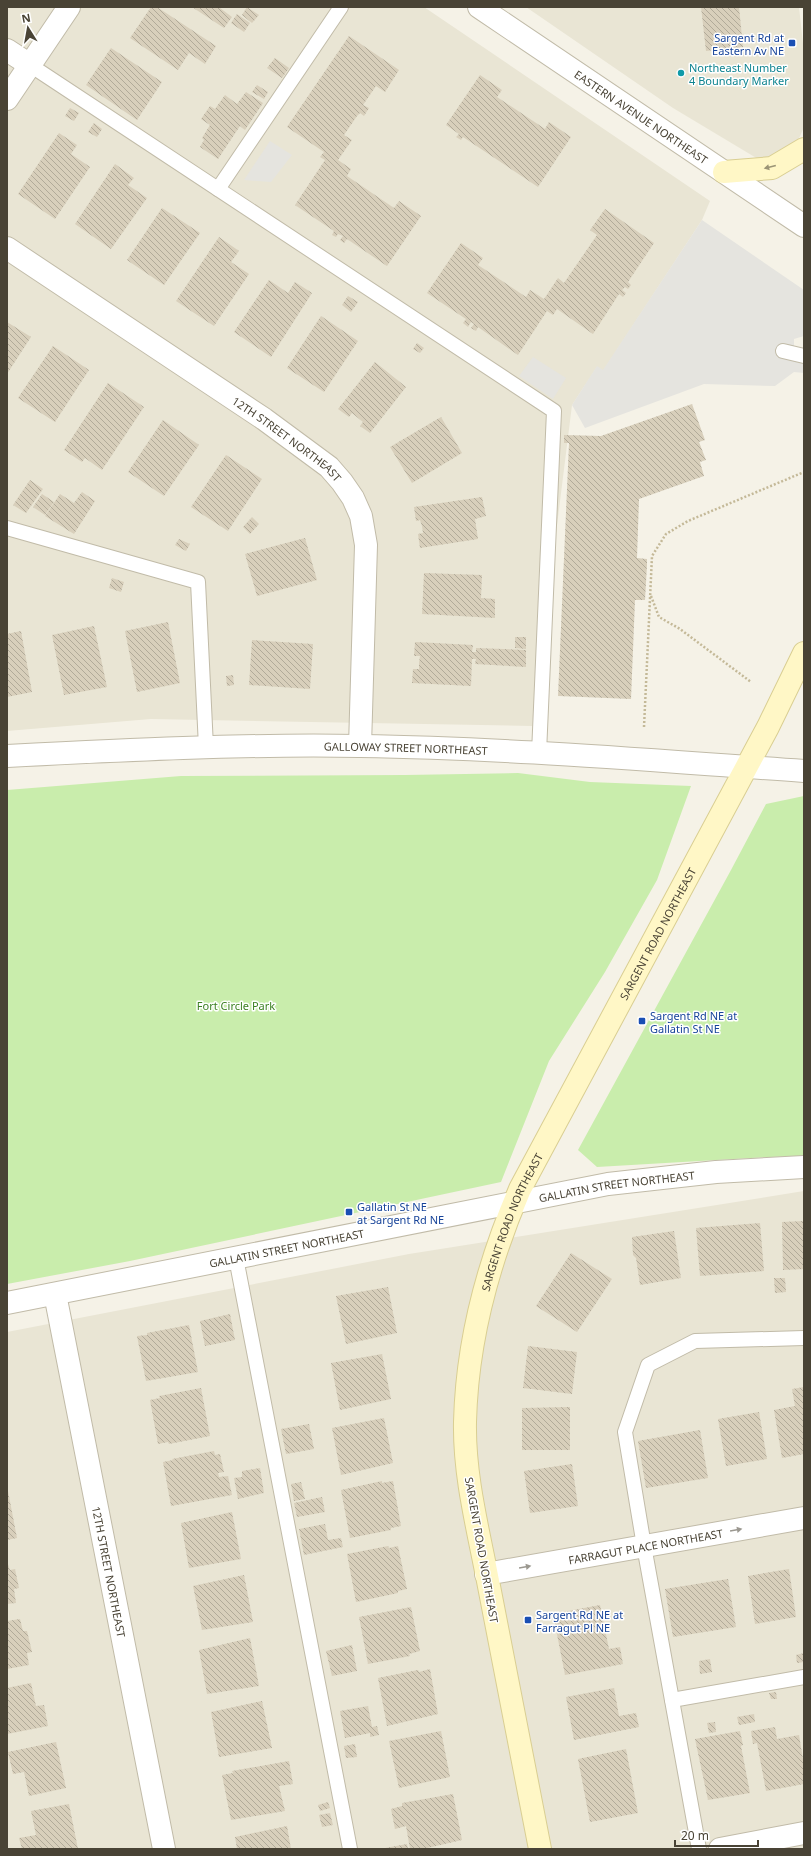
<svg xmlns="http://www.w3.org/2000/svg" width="811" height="1856" font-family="'Noto Sans',sans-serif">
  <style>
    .residential { fill: #e9e5d4 }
    .park { fill: #c9edac }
    .parking { fill: #e5e4df }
    .building { fill: url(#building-back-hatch) }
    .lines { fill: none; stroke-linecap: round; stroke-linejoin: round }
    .service-casing { stroke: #c1bba8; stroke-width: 16 }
    .minor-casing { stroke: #c1bba8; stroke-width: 24 }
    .tertiary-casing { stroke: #c1bba8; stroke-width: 24 }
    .secondary-casing { stroke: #d9ce92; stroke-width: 24 }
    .path { stroke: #c4b998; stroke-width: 2.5; stroke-dasharray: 2 2; stroke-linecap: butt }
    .service { stroke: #fff; stroke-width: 14 }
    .minor { stroke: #fff; stroke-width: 22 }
    .tertiary { stroke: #fff; stroke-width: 22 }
    .secondary { stroke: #fff7c6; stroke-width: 22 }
    .oneway { fill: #9b9476 }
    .oneway2 { fill: #9b9890 }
    .transit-dot { fill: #1a4fb4; stroke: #fff; stroke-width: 1.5 }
    .culture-dot { fill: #0f9aa8; stroke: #fff; stroke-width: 1.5 }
    .labels { text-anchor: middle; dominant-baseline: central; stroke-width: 3; stroke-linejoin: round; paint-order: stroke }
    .transit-label { font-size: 11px; fill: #164399; stroke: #fff; text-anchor: start }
    .culture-label { font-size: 11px; fill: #0d838f; stroke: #fff; text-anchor: start }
    .street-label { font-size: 11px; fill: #494335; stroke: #fff }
    .park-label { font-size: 11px; fill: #3c8022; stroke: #fff }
  </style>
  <defs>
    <pattern id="building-back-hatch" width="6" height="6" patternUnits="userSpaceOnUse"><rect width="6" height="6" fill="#d8cfbb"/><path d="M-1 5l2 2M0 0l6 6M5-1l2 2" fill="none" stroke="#b1aa99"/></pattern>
  </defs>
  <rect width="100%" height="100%" fill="#f5f2e7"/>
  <!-- residential -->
  <g class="residential">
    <polygon points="7,7 424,7 710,201 702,220 603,371 597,367 572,405 532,726 151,719 7,731"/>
    <polygon points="526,7 799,7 804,53 804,127 797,143 763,162 673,108"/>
    <polygon points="804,1191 804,1849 7,1849 7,1332 409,1254"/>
  </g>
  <!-- park -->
  <g class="park">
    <polygon points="518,773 590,782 691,786 657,880 605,972 549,1061 501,1182 130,1261 7,1284 7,790 181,776 405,775"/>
    <polygon points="804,796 804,1156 770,1157 597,1167 578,1150 731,870 766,804"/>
  </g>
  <!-- parking -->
  <g class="parking">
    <polygon points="270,141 292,155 271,182 244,180"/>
    <polygon points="702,220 804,290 804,336 794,339 794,347 804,348 804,373 794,372 775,386 704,384 585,428 572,405 597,366 603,370"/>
    <polygon points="533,357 566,378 553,399 519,376"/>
  </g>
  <!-- building -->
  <g class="building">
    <polygon points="151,7 157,7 216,46 205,64 189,53 178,70 130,38"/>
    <polygon points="192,7 221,7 220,8 232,17 224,28"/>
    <polygon points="247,7 259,15 252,23 242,15"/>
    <polygon points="701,7 739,7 743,47 706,51"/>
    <polygon points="237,14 250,23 244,32 231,23"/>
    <polygon points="349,36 399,70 385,92 376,86 363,105 369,108 364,116 360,113 357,116 344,135 352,140 338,160 351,169 347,176 394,208 399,201 421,216 387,266 347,239 344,243 340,240 343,236 338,234 336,237 332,235 334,231 295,205 325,160 320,157 324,152 287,127"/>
    <polygon points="111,48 162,82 137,120 86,85"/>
    <polygon points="275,58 289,68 282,78 267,68"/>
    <polygon points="480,75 502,90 497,97 545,129 549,122 571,137 538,187 463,137 461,140 456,137 459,134 446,125"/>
    <polygon points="257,85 268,92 264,99 252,92"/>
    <polygon points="246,92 263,103 245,130 240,126 218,159 200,147 204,140 202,138 210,125 201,119 210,106 215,109 225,95 237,104"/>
    <polygon points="70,108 79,113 74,121 65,116"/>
    <polygon points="94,123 102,129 97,137 88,132"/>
    <polygon points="59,133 77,145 71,154 90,167 55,219 18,194"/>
    <polygon points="115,164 134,178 128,185 147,198 111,249 75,224"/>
    <polygon points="162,208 200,233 164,285 127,260"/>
    <polygon points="605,209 654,243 628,282 631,285 628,289 625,287 622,290 626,293 623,297 619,294 593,334 557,309 553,315 547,311 518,355 478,327 476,331 471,328 474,324 471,322 468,327 463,323 466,319 427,293 461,243 483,258 478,265 526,297 530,290 544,299 558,278 564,283 597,235 590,230"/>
    <polygon points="219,237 239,251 231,262 249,274 214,326 176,301"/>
    <polygon points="269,280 288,293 295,282 312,293 271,357 234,332"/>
    <polygon points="348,296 358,302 351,312 342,305"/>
    <polygon points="321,316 358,341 324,392 287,368"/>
    <polygon points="7,322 31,337 7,374"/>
    <polygon points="417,343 424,348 420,353 413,349"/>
    <polygon points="53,346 89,370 55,422 18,398"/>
    <polygon points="375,362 406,387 370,433 360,426 363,422 352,413 349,417 338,409"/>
    <polygon points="108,383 144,407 102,470 85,458 82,462 64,450"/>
    <polygon points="692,404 705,440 699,442 706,460 700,462 704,476 639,499 637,558 647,559 647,565 645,600 635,600 631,699 558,696 569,443 564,443 564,435 601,436"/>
    <polygon points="441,417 462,453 412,483 390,447"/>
    <polygon points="163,420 199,445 164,496 128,472"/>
    <polygon points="226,455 262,479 228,531 191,507"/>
    <polygon points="30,480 43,489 26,513 13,505"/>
    <polygon points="82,492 95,501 74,534 45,516 60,494 74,503"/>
    <polygon points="42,494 54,502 45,515 33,507"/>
    <polygon points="482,497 486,516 475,519 478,539 420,548 418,534 423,533 422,526 420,520 416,521 414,507"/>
    <polygon points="252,517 259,524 250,534 243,527"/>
    <polygon points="305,538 317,580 257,596 245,554"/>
    <polygon points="179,539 190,544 186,551 175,545"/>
    <polygon points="424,573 482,575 481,598 495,599 495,618 422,614"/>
    <polygon points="112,578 124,582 121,592 109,588"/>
    <polygon points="168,622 180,683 137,692 125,631"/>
    <polygon points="94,626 107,687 64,695 52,635"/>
    <polygon points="21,631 32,692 7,697 7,634"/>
    <polygon points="515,637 526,637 526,649 515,648"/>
    <polygon points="252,640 313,644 310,689 249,685"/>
    <polygon points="415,642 473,645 472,652 476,652 476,648 526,650 526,667 475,664 476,659 472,659 471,686 412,683 413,669 419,669 419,663 420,656 414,656"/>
    <polygon points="233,675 234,685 227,686 226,676"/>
    <polygon points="804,1221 804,1269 783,1270 782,1222"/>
    <polygon points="760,1223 764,1271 700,1276 696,1228"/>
    <polygon points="674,1231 681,1278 640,1285 636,1258 633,1255 632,1237"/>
    <polygon points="571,1253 612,1279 577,1332 536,1306"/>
    <polygon points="774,1278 785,1278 786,1292 775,1293"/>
    <polygon points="388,1287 397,1333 346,1344 336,1296"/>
    <polygon points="230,1314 235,1340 205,1346 200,1321"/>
    <polygon points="189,1325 198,1372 146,1381 137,1336 147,1335 147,1333"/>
    <polygon points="528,1346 577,1352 572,1394 523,1388"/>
    <polygon points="382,1354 391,1399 340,1410 331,1363"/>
    <polygon points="804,1387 804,1454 782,1458 774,1410 795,1406 792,1389"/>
    <polygon points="201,1388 210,1436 169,1444 168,1442 158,1444 150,1400 160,1398 159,1396"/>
    <polygon points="570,1407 570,1450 522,1450 522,1408"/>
    <polygon points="759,1412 767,1459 726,1466 718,1419"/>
    <polygon points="384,1418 393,1463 341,1475 332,1428"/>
    <polygon points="309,1424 314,1449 286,1454 281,1429"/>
    <polygon points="700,1430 708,1478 646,1488 638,1441"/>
    <polygon points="214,1451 215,1455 220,1454 224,1472 218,1473 219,1477 228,1476 232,1495 171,1506 163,1462 173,1460 172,1459"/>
    <polygon points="572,1464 578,1506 530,1513 524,1471"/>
    <polygon points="260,1468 264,1493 238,1499 234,1478 242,1477 242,1471"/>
    <polygon points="382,1481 382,1483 393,1481 401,1526 391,1528 391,1530 350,1538 341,1490"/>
    <polygon points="301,1482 305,1499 294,1501 291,1484"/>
    <polygon points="8,1491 17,1538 7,1540 7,1492"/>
    <polygon points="322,1497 325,1512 297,1517 294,1503"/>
    <polygon points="232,1512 241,1559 189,1568 181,1523"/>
    <polygon points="325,1524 328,1540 341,1538 343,1547 304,1555 299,1529"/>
    <polygon points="388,1546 389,1548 398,1546 407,1589 398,1591 398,1593 356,1602 347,1554"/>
    <polygon points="7,1561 10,1570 15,1569 19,1588 14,1589 16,1603 7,1604"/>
    <polygon points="789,1569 796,1617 755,1624 748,1576"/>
    <polygon points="244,1575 253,1622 202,1630 193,1586"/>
    <polygon points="728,1579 736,1627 673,1637 665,1589"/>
    <polygon points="600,1605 609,1649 620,1647 623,1664 565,1675 553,1614"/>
    <polygon points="411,1607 420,1651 409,1654 410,1656 368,1664 359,1617"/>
    <polygon points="20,1619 23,1631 27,1631 32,1652 27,1653 29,1665 7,1669 7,1621"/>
    <polygon points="250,1638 259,1686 207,1694 199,1650"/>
    <polygon points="352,1645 357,1671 332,1676 326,1651"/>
    <polygon points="804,1653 804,1662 797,1663 796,1655"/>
    <polygon points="710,1659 712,1672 700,1674 699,1661"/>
    <polygon points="430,1669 438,1714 387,1726 378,1678 418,1670 419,1672"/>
    <polygon points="31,1683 36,1706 44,1705 48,1726 7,1734 7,1688"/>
    <polygon points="614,1688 619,1716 636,1713 639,1727 574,1740 566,1697"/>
    <polygon points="776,1692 777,1699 771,1699 769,1693"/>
    <polygon points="262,1701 272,1748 219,1757 211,1712"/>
    <polygon points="368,1706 372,1727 377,1726 379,1735 370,1737 370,1733 345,1738 340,1711"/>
    <polygon points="754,1714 755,1722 739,1725 737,1717"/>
    <polygon points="715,1722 716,1732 709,1733 707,1723"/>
    <polygon points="775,1727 777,1739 799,1735 804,1765 804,1784 766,1791 757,1743 753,1744 751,1731"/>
    <polygon points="441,1731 450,1777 399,1788 389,1741"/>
    <polygon points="740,1731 743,1745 741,1746 750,1793 708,1800 695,1739"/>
    <polygon points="56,1742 66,1788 29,1796 24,1772 13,1774 8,1752"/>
    <polygon points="355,1744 357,1757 346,1758 344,1746"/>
    <polygon points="626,1749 638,1813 590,1822 578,1759"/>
    <polygon points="289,1761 293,1784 279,1786 285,1811 231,1820 222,1775 233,1773 232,1771"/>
    <polygon points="453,1794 462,1840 423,1849 410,1849 406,1826 395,1829 391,1809 402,1806 402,1803"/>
    <polygon points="328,1802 330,1808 320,1811 318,1805"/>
    <polygon points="69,1804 78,1849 22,1849 19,1838 36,1835 31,1811"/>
    <polygon points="330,1813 333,1825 322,1827 319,1815"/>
    <polygon points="287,1826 291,1849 237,1849 235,1837"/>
    <polygon points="407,1844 408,1849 385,1849 385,1848"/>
  </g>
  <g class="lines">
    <defs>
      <g id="service">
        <polyline points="30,65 554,411 539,753"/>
        <polyline points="218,189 341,7"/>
        <polyline points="783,351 804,356"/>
        <polyline points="7,528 198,582 206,747"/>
        <polyline points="236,1258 350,1849"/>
        <polyline points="672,1700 804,1677"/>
        <polyline points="699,1849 644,1546 625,1432 648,1365 695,1341 804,1338"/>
      </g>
      <g id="minor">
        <polyline points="7,50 30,65"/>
        <polyline points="7,99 69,7"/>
        <path id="s1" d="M7,248L264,419L329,467L342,482L353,498L361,516L366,545L360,746"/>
        <path id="s2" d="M7,756C124,750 242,744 360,746C508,748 656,761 804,771"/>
        <path id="s3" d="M55,1294L164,1849"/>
        <path id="s4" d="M486,1574L804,1518"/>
        <polyline points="720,1849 804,1833"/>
      </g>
      <g id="tertiary">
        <path id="s5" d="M479,7L804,226"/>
        <path id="s6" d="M7,1303L608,1184L716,1172L804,1167"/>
      </g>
      <g id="secondary">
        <polyline points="724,172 772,168 804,149"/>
        <path id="s7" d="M540,1849C522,1758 504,1667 487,1576C477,1525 464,1474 465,1422C467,1341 488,1263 520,1189L768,727L804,653"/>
      </g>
    </defs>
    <!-- service casing -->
    <use href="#service" class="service-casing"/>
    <!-- minor casing -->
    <use href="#minor" class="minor-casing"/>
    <!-- tertiary casing -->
    <use href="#tertiary" class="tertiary-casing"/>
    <!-- secondary casing -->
    <use href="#secondary" class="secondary-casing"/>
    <!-- path -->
    <g class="path">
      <polyline points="651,596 659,617 680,629 751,682"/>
      <polyline points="644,727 652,556 666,534 688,521 804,472"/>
    </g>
    <!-- service -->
    <use href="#service" class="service"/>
    <!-- minor -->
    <use href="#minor" class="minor"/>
    <!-- tertiary -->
    <use href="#tertiary" class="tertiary"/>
    <!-- secondary -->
    <use href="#secondary" class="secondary"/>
  </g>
  <!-- one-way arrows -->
  <defs><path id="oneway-solid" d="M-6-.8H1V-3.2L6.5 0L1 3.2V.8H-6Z"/></defs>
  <use class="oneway" href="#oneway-solid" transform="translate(770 167) rotate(166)"/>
  <g class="oneway2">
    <use href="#oneway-solid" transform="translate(736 1530) rotate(-10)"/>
    <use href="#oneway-solid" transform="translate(525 1567) rotate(-10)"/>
  </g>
  <!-- markers -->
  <g class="transit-dot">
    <rect x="788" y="39" width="8" height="8" rx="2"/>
    <rect x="638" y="1017" width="8" height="8" rx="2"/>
    <rect x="345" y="1208" width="8" height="8" rx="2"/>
    <rect x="524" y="1616" width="8" height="8" rx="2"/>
  </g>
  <circle class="culture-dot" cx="681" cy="73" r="4"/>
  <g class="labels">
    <!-- transit labels -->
    <g class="transit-label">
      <text x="784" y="37" text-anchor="end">Sargent Rd at<tspan x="784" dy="13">Eastern Av NE</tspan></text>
      <text x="650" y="1015">Sargent Rd NE at<tspan x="650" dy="13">Gallatin St NE</tspan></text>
      <text x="357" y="1206">Gallatin St NE<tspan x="357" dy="13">at Sargent Rd NE</tspan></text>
      <text x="536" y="1614">Sargent Rd NE at<tspan x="536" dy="13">Farragut Pl NE</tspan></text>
    </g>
    <!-- culture labels -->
    <g class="culture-label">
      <text x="689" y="67">Northeast Number<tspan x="689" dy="13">4 Boundary Marker</tspan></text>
    </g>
    <!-- street labels -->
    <g class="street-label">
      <text stroke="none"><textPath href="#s5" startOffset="196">EASTERN AVENUE NORTHEAST</textPath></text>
      <text stroke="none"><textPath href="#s1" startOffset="339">12TH STREET NORTHEAST</textPath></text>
      <text stroke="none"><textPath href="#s2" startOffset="399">GALLOWAY STREET NORTHEAST</textPath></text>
      <text stroke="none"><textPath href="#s7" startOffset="965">SARGENT ROAD NORTHEAST</textPath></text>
      <text stroke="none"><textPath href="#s6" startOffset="621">GALLATIN STREET NORTHEAST</textPath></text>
      <text stroke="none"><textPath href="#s7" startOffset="641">SARGENT ROAD NORTHEAST</textPath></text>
      <text stroke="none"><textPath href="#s6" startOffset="285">GALLATIN STREET NORTHEAST</textPath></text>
      <text stroke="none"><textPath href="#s4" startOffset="162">FARRAGUT PLACE NORTHEAST</textPath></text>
      <text transform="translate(482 1550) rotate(80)">SARGENT ROAD NORTHEAST</text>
      <text stroke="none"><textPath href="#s3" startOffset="283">12TH STREET NORTHEAST</textPath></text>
    </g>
    <!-- park labels -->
    <g class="park-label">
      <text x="236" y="1005">Fort Circle Park</text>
    </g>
  </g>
  <!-- border -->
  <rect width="811" height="1856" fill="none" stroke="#494335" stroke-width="16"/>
  <!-- north arrow -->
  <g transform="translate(28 28) rotate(349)" stroke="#ffffff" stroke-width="3" paint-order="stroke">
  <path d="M0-3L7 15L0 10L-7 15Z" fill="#494335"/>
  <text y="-6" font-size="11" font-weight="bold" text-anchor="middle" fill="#494335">N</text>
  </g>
  <!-- scale -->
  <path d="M675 1840v6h83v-6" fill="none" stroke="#494335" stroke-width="2"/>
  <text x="681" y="1840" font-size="12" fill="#494335" stroke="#ffffff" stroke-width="3" paint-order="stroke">20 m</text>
</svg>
